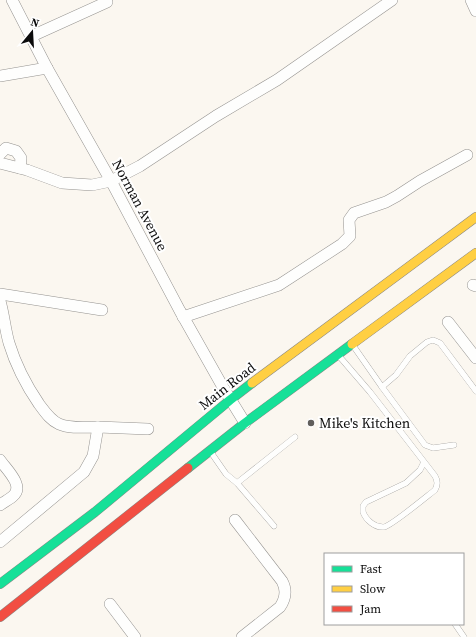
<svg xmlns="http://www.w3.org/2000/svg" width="476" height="637" font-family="'Source Serif 4',serif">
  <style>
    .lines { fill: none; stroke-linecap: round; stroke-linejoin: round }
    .lane-casing { stroke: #94928f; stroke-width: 6 }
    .street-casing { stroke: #94928f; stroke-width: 12 }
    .fast-casing { stroke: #8a8885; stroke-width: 10 }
    .slow-casing { stroke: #8a8885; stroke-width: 10 }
    .jam-casing { stroke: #8a8885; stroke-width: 10 }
    .lane { stroke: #fefefd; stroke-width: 5.5 }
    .street { stroke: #fefefd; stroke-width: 11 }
    .fast { stroke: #16e098; stroke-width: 9 }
    .slow { stroke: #ffcf43; stroke-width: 9 }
    .jam { stroke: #f24e42; stroke-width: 9 }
    .poi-dot { fill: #605e5c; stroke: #fff; stroke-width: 1.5 }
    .labels { text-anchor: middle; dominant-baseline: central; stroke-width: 4; stroke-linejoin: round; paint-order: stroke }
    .street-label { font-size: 14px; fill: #0c0c0c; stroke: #fff }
    .poi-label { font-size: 14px; fill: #0c0c0c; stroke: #fff; text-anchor: start }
  </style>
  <rect width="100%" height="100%" fill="#fbf7f0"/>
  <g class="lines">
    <defs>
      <g id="lane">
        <polyline points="352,344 382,387 425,445 433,448 454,445"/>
        <path d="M339,356L370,392L435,476C438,481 438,485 435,490C426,497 391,526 384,527C375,528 366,520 363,512V506L366,502L406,483L420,470L424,462"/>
        <polyline points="382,387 396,375 410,356 427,342 433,340 440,343 476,391"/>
        <polyline points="210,451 226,474 237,483 274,526"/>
        <polyline points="237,483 295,437"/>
        <polyline points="455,624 464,637"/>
      </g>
      <g id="street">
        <polyline points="12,0 47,68 111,181 180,311 224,389 245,423"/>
        <polyline points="471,0 476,11"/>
        <polyline points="32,36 107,2"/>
        <polyline points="0,76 47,68"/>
        <polyline points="0,154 6,148 16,151 21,158 20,168"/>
        <polyline points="0,163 27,170 62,183 92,185 111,181 140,166 216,116 277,80 392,0"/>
        <polyline points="473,285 476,286"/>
        <polyline points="0,294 102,310"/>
        <path d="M0,301C4,315 5,329 9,343C16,366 26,385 39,404C45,412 50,420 59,424C70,429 86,427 98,427"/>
        <polyline points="183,317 279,285 342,244 350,236 349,220 354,213 386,202 397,196 420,181 467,155"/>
        <polyline points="448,322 476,358"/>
        <path d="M0,460C6,469 25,486 13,496C10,499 4,502 0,505"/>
        <path d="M235,520L282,581C287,590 286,598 280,607L242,637"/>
        <polyline points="0,542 84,472 93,456 98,427 148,429"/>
        <polyline points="110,604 135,637"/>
      </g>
      <g id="fast">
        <polyline points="188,468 245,423 352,344"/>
        <polyline points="0,584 95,512 230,400 252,383"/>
      </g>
      <g id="slow">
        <polyline points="352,344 476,253"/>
        <polyline points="252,383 476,217"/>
      </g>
      <polyline id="jam" points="0,617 188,468"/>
    </defs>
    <!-- lane casing -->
    <use href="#lane" class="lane-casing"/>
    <!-- street casing -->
    <use href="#street" class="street-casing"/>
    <!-- fast casing -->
    <use href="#fast" class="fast-casing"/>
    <!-- slow casing -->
    <use href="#slow" class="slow-casing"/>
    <!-- jam casing -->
    <use href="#jam" class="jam-casing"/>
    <!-- lane -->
    <use href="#lane" class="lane"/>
    <!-- street -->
    <use href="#street" class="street"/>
    <!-- fast -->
    <use href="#fast" class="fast"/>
    <!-- slow -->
    <use href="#slow" class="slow"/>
    <!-- jam -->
    <use href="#jam" class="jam"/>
  </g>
  <!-- markers -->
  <circle class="poi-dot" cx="311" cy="423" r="4"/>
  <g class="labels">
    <!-- street labels -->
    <g class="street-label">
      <text transform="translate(140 205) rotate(62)">Norman Avenue</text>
      <text transform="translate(227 386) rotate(-38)">Main Road</text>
    </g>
    <!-- poi labels -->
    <g class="poi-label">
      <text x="319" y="423">Mike's Kitchen</text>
    </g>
  </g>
  <!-- legend -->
  <rect x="324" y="553" width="140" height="72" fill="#ffffff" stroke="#9e9e9e"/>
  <rect x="332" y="566" width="20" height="6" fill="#16e098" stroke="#9e9e9e"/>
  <text x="360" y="573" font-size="12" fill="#0c0c0c">Fast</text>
  <rect x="332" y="586" width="20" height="6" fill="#ffcf43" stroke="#9e9e9e"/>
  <text x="360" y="593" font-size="12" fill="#0c0c0c">Slow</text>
  <rect x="332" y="606" width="20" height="6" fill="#f24e42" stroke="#9e9e9e"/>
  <text x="360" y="613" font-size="12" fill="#0c0c0c">Jam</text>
  <!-- north arrow -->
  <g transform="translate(32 32) rotate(18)" stroke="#ffffff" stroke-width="3" paint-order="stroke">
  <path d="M0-3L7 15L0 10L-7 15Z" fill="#0c0c0c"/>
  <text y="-6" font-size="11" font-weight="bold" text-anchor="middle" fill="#0c0c0c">N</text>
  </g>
</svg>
